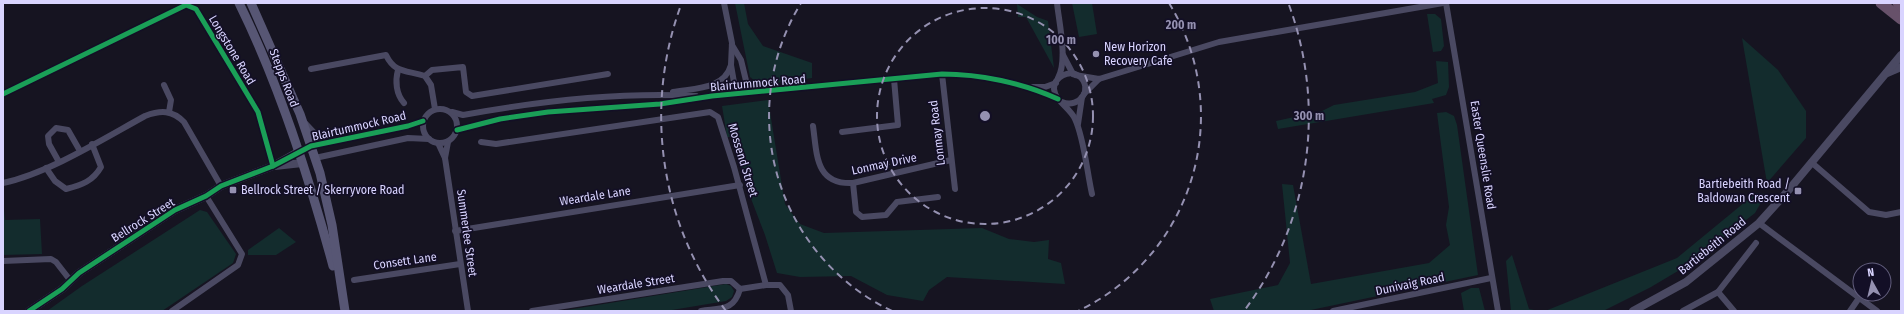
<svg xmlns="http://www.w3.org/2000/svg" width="1904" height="314" font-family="'Fira Sans Condensed',sans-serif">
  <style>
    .green { fill: #132c2d }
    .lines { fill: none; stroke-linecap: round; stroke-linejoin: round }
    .minor { stroke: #4a4962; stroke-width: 6 }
    .tertiary { stroke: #4a4962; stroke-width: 8 }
    .secondary { stroke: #575674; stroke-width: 9 }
    .motorway { stroke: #67516a; stroke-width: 11 }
    .cycleway-casing { stroke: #130f26; stroke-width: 8 }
    .cycleway { stroke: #1a9f57; stroke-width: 5 }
    .ring { fill: none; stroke: #9591b1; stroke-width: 2; stroke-dasharray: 7 5 }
    .poi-dot { fill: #9591b1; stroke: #130f26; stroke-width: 1.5 }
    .labels { text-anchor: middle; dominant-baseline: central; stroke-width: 3.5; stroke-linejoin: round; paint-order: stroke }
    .poi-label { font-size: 12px; fill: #d9d4ff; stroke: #130f26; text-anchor: start }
    .street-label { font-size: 12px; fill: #d9d4ff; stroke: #130f26 }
    .centre { fill: #9591b1; stroke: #130f26; stroke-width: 2 }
    .ring-label { font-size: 12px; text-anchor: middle; font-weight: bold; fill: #9591b1; stroke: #130f26; stroke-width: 3.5; stroke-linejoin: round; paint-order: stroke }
  </style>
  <rect width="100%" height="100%" fill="#161421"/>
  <!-- green -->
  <g class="green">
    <polygon points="735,3 744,3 748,24 763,46 812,63 812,78 760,85 750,77"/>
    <polygon points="1072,3 1092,3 1097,34 1079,37"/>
    <polygon points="1017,4 1037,17 1048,21 1054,68 1026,17 1018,17"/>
    <polygon points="1427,14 1435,14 1441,19 1444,46 1441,51 1433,52"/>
    <polygon points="1742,38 1778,70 1806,111 1806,138 1767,183"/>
    <polygon points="1436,61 1448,62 1449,87 1446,95 1432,99 1434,103 1278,129 1276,121 1322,111 1334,105 1415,92 1438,83"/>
    <polygon points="768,100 785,204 800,224 824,233 982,228 1009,239 1034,242 1049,240 1048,259 1061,263 1065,284 947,277 929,290 923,301 887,295 851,276 800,277 777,273 765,235 745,183 741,167 742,160 736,140 734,137 727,137 722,106"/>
    <polygon points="1446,112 1454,116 1457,125 1478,275 1306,311 1214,311 1210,299 1278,285 1290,263 1282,184 1293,185 1311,284 1429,263 1450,245 1446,225 1449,207 1437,113"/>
    <polygon points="1756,193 1766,194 1755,213 1688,265 1651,287 1603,311 1545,311 1677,258"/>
    <polygon points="3,200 5,220 40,219 42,254 3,255"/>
    <polygon points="200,210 207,212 236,254 233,263 162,311 47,311 82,286"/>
    <polygon points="279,228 296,242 276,255 248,255 248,250"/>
    <polygon points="1512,255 1529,309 1539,311 1511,311 1506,261"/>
    <polygon points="726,284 731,286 734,291 732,297 726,301 666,311 561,311"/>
    <polygon points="1471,288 1479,288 1485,311 1464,311 1461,293"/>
  </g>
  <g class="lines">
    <!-- minor -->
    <g class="minor">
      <polyline points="724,3 732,43 731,65 736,94"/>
      <path d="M1057,3C1059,23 1068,60 1058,78"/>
      <polyline points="1446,3 1498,311"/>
      <polyline points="732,45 741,60 749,93"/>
      <polyline points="1063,55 1073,74"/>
      <path d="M311,69L386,55C395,74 407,70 425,76L431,85L435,109"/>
      <path d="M398,70C395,81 396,94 404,103"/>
      <polyline points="942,74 955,189"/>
      <polyline points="1075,75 1099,79 1219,42 1443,3"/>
      <polyline points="425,76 432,70 463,67 466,92 472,96 608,74"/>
      <polyline points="164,85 171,100 169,112"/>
      <polyline points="1033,87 1045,87 1056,83"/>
      <path d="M673,92C694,88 724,90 731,65"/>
      <polyline points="3,94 186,5 196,9 258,112 273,166"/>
      <polyline points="1084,94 1099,79"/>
      <path d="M1062,102C1080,109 1094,88 1079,76C1069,69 1054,77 1054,89C1055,101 1070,108 1075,119C1084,138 1087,172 1092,194"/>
      <circle cx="440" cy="126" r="17"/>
      <path d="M452,112L463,115C540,101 618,92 696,96"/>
      <polyline points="306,124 320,139 330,142"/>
      <polyline points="1078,124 1082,97"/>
      <path d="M813,126C817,154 815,185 853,183L951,160"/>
      <path d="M457,130L500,119L548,112L660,104L712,96L942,74C980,74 1023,83 1058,99"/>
      <polyline points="842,132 898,125 894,79"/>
      <polyline points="481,142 496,144 710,112 718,117 734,167 766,285 780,285 788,295 791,311"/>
      <polyline points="438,143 445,158 448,142"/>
      <polyline points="298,152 311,146 408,126 423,121"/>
      <polyline points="315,158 408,138 429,139"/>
      <polyline points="445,158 468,311"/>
      <polyline points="59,162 49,144 48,136 56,128 68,130 80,151"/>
      <polyline points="1811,162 1869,212 1886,215 1901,212"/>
      <path d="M46,168L55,181L66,189C82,185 93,181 101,167L92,144"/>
      <path d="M3,183C49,173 103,139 145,116C161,110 172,110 184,122L221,186"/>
      <polyline points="853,183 856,212 862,217 886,215 897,202 938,197"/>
      <polyline points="1759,223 1877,311"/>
      <polyline points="455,231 740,185"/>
      <polyline points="3,261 51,259 56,262 70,280"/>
      <polyline points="354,280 460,264"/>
      <polyline points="1718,292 1734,311"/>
      <polyline points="172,311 238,265 242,254 206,196"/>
      <polyline points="532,311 723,281 731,281 740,289 766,285"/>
      <path d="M701,311C721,308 734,311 740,289"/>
      <polyline points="1333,311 1491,278"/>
      <polyline points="1683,311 1718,292 1756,243"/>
      <polyline points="1850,311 1859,298"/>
    </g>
    <!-- tertiary -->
    <g class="tertiary">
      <polyline points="1887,73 1901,67"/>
      <polyline points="275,166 302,163"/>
      <polyline points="29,311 62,289 79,273 175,210 206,196 221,186 273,166 298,152"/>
      <polyline points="1633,311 1686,282 1759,223 1787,192 1901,55"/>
    </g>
    <!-- secondary -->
    <g class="secondary">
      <path d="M239,3C280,86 309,177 333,266"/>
      <polyline points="251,3 300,114 320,173 332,225 345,311"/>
    </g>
    <!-- motorway -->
    <g class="motorway">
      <polyline points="1881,3 1901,19"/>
      <polyline points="1898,3 1901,6"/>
    </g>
    <defs>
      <g id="cycleway">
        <polyline points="3,94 186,5 196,9 258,112 273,166"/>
        <path d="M457,130L500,119L548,112L660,104L712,96L942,74C980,74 1023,83 1058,99"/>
        <polyline points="29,311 62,289 79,273 175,210 206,196 221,186 273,166 311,146 408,126 423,121"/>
      </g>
    </defs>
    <!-- cycleway casing -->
    <use href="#cycleway" class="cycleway-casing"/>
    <!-- cycleway -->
    <use href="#cycleway" class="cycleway"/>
  </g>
  <!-- distance rings -->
  <g class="ring">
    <circle cx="985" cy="116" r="108"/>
    <path d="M892 311A216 216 0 0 1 801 3M1169 3A216 216 0 0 1 1078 311"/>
    <path d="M726 311A324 324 0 0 1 681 5M1289 5A324 324 0 0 1 1244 311"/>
  </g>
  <!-- markers -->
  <g class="poi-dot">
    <circle cx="1096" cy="54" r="4"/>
    <rect x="229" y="186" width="8" height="8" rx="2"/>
    <rect x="1794" y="187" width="8" height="8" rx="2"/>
  </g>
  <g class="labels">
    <!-- poi labels -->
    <g class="poi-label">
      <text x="1104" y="47">New Horizon<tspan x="1104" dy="14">Recovery Cafe</tspan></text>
      <text x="1790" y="184" text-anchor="end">Bartiebeith Road /<tspan x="1790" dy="14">Baldowan Crescent</tspan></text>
      <text x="241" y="190">Bellrock Street / Skerryvore Road</text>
    </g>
    <!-- street labels -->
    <g class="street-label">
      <text transform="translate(232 50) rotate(59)">Longstone Road</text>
      <text transform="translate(284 78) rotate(69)">Stepps Road</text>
      <text transform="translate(758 83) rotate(-5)">Blairtummock Road</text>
      <text transform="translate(359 126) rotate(-13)">Blairtummock Road</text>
      <text transform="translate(937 133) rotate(-97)">Lonmay Road</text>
      <text transform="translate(1483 155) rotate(81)">Easter Queenslie Road</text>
      <text transform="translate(743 160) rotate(73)">Mossend Street</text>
      <text transform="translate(884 164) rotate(-12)">Lonmay Drive</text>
      <text transform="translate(595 196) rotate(-9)">Weardale Lane</text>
      <text transform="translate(143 220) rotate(-32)">Bellrock Street</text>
      <text transform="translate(467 233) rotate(82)">Summerlee Street</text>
      <text transform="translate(1712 246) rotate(-39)">Bartiebeith Road</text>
      <text transform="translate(405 261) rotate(-8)">Consett Lane</text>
      <text transform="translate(636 284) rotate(-9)">Weardale Street</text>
      <text transform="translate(1410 284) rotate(-12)">Dunivaig Road</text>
    </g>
  </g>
  <circle cx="985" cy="116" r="6" class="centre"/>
  <g class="ring-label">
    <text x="1181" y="29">200 m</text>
    <text x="1061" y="44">100 m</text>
    <text x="1309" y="120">300 m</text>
  </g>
  <!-- border -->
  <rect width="1904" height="314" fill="none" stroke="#d9d4ff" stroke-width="8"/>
  <!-- north arrow -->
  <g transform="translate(1872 282) rotate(352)"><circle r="19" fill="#130f26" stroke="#625e7d"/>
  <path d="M0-3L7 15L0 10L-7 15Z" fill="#9591b1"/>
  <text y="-6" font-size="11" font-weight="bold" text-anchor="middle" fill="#d9d4ff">N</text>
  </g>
</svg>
